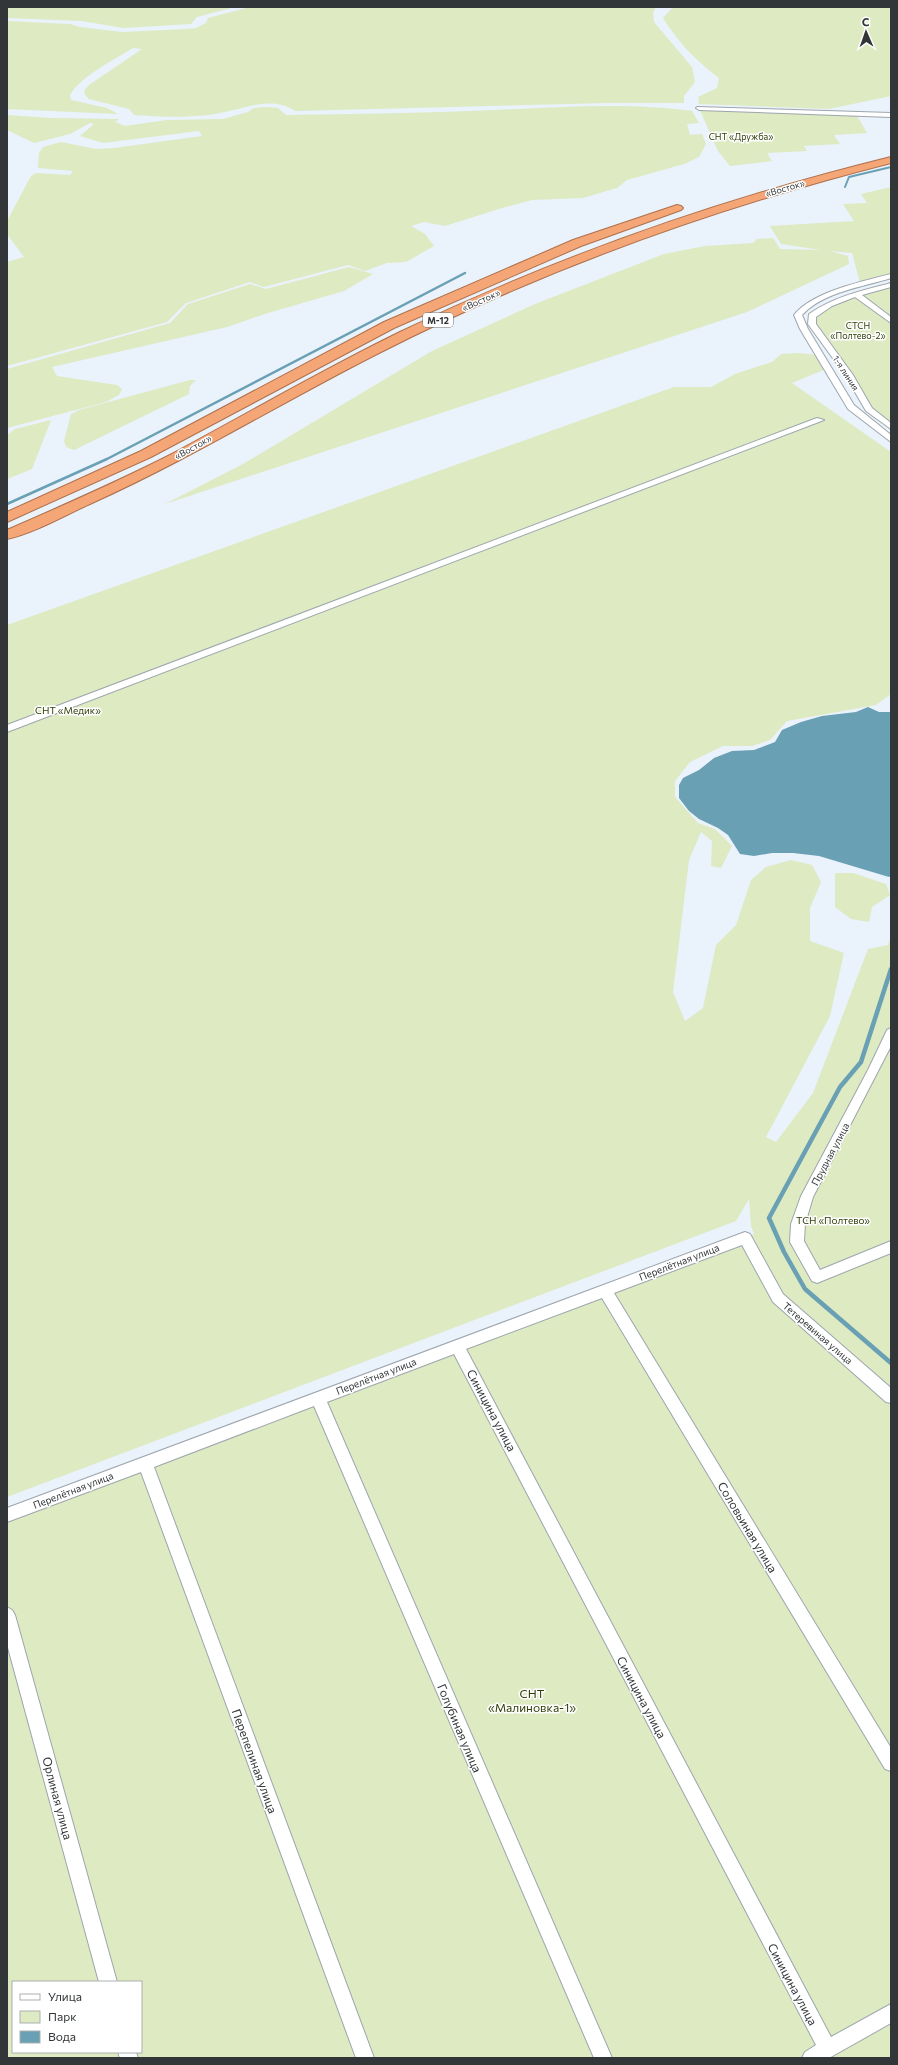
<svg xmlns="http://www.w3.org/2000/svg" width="898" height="2065" font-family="Commissioner,sans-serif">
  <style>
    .green { fill: #ddeac2; fill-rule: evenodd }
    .water { fill: #69a0b4 }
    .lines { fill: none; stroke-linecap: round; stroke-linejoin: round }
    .stream-far2 { stroke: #69a0b4; stroke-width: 2 }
    .stream-far1 { stroke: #69a0b4; stroke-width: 2.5 }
    .stream { stroke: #69a0b4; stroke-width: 4.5 }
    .minor-casing { stroke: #9da5ad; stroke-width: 2 }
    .trunk-casing { stroke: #ae704b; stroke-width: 2 }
    .minor { fill: #fff; fill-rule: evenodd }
    .trunk { fill: #f4a677; fill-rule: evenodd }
    .labels { text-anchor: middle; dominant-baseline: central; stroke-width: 3; stroke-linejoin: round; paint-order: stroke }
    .far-park-label { font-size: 9px; fill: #313e09; stroke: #fff }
    .far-street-label { font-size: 9px; fill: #333639; stroke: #fff }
    .shield { fill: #fff; stroke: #707274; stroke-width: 1 }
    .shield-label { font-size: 9px; font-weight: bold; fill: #333639 }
    .park-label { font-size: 10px; fill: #313e09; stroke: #fff }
    .street-label { font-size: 10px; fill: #333639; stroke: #fff }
    .near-street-label { font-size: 12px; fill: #333639; stroke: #fff }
    .near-park-label { font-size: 12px; fill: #313e09; stroke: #fff }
  </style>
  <rect width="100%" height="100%" fill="#eaf2fb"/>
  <!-- green -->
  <g class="green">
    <polygon points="7,7 235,7 197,17 191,24 123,28 82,21 7,18"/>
    <path d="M250,7H656L653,12L654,22L692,67L695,82L684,96V103H607L295,111C273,95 244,109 220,113C212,115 202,116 193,116C174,118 153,116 134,115L129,109L89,99L85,95L84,91L89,85L142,49L133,48C115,59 80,77 70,95L71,100L107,108L118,114L7,109V21L70,24L80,27L122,32L186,29L196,28L206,23L208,18Z"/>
    <path d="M673,7H891V96L829,109L699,104L698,97L717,88L719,78C696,61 678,42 663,18Z"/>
    <path d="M266,107L278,108L286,115C356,114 426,113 495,110C560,107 629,102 692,111L699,123L687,124L690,135L702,134L706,144L699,157L684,164L627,180L617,188L583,198L532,200L502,208L445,226L424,222L411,226L425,234L434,246L406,262L387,263L365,271L348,265L264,287L250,282L186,303L167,322L7,366V262L24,257L7,234V221L31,176L36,173L70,175L73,171L38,168L39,153L43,147L61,142L96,149L114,148L202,136L199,131L103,143L80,136L94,124L90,123L70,134L34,143L7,130V115L51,118L119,119L115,122L125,126L167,120L223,119L248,112L254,108Z"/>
    <polygon points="699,108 856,114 867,133 834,135 840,144 804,146 807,151 767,153 772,161 730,166 718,151"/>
    <polygon points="891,187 891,276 861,286 852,253 830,251 848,256 849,264 747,312 165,504 243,464 432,351 535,304 664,254 705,246 753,243 757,239 773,238 780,249 821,250 781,244 770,226 854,221 843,204 867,203 861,194"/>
    <polygon points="349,267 373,274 344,291 268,313 227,327 52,367 57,376 117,385 122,389 119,395 106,402 7,428 7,369 170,323 188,304 250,284 266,289"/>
    <polygon points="891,285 891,427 869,409 812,324 812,316 821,308"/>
    <path d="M799,353L817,355L831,367L792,383L891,452V694L876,705L787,721L770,740L752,746H723L690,762L675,781V797L698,823L715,829L732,846L721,868L711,866L712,841L701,832L689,860L673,992L685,1021L703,1008L716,945L736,925L751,880L766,867L791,860L812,865L821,882L810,908V941L844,953L830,1016L766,1137L776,1142L813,1093L868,949L888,945L891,936V2058H7V1515L754,1234L751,1226L749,1199L736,1221L7,1497V625L674,387H711L735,374L772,362L781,354ZM13,1982H141V2052H13Z"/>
    <polygon points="190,380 196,380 190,386 189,394 74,450 66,447 64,441 71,414 79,410"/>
    <polygon points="51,420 32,469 7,479 7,435 15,429"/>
    <polygon points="835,873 853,873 886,884 890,895 872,907 869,922 851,919 835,907"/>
  </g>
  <!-- water -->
  <polygon class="water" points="868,707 879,712 891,712 891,876 889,877 819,856 793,853 772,853 754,856 740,854 728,835 718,828 699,819 689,811 679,798 679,785 683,778 699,770 714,758 732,751 754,750 775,742 782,730 801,722 822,716 856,712"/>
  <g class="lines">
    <!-- stream-far2 -->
    <polyline class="stream-far2" points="845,187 849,177 891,167"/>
    <!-- stream-far1 -->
    <polyline class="stream-far1" points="7,504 107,459 465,273"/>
    <!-- stream -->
    <polyline class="stream" points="891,969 861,1062 840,1087 769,1218 784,1252 805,1289 891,1363"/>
    <defs>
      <g id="minor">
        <polygon points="697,107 891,113 891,117 699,110 696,108"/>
        <path d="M891,274V278C863,287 823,292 802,315L808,329L854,405L891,435V442L848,409L800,329L794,315C812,292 863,281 891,274Z"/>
        <path d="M891,283V287L862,295L891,317V323L855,297L832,306L816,317V324L853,375L872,408L891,423V429L866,411L845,375L808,324L809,314C833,297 863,290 891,283Z"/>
        <polygon points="817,418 824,420 7,732 7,725"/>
        <polygon points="891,1028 891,1046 813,1197 805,1224 804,1241 820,1270 891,1241 891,1253 817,1283 812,1281 790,1242 791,1224 801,1196 868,1070 887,1030"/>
        <polygon points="745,1232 750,1234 783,1294 891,1388 891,1403 886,1402 773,1302 742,1245 614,1293 891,1748 891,1771 885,1769 602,1298 466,1349 831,2037 891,2004 891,2023 829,2058 802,2058 805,2052 816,2045 454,1354 327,1402 612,2058 594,2058 314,1406 154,1467 374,2058 356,2058 141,1472 7,1522 7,1508"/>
        <polygon points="7,1607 12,1610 15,1615 117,1982 99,1982 7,1644"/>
        <polygon points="118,2052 136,2052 138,2058 120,2058"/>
      </g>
      <g id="trunk">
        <path d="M891,157V163C714,208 542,270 379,353C282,402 190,459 92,503C65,515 35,533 7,539V530C62,506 117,482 170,455C247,414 322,370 400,332C558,256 721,199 891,157Z"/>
        <polygon points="677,205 681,206 683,208 681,210 581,246 394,328 151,457 7,522 7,512 141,451 384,322 573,240"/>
      </g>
    </defs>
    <!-- minor casing -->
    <use href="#minor" class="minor-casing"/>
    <!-- trunk casing -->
    <use href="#trunk" class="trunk-casing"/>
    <!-- minor -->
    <use href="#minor" class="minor"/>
    <!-- trunk -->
    <use href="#trunk" class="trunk"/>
  </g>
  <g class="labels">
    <!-- far-park labels -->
    <g class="far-park-label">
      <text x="741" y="136">СНТ «Дружба»</text>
      <text x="858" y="325">СТСН<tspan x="858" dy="10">«Полтево-2»</tspan></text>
    </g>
    <!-- far-street labels -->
    <g class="far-street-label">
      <text transform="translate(785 188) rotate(-16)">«Восток»</text>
      <text transform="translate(481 300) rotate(-24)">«Восток»</text>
      <text transform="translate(846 373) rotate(57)">1-я линия</text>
      <text transform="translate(193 447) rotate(-29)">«Восток»</text>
    </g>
    <!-- shield labels -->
    <rect class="shield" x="423" y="313" width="30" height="14" rx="3"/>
    <g class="shield-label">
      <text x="438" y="320">М-12</text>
    </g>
    <!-- park labels -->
    <g class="park-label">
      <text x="68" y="710">СНТ «Медик»</text>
      <text x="833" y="1220">ТСН «Полтево»</text>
    </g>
    <!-- street labels -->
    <g class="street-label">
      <text transform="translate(830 1154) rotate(-62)">Прудная улица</text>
      <text transform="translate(679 1262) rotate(-21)">Перелётная улица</text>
      <text transform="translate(818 1333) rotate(41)">Тетеревиная улица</text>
      <text transform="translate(376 1376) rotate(-21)">Перелётная улица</text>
      <text transform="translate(73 1490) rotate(-21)">Перелётная улица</text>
    </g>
    <!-- near-street labels -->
    <g class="near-street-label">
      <text transform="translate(492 1410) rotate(62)">Синицина улица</text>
      <text transform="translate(748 1527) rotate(59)">Соловьиная улица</text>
      <text transform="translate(642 1697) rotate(62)">Синицина улица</text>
      <text transform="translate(460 1728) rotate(67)">Голубиная улица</text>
      <text transform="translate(255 1761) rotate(70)">Перепелиная улица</text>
      <text transform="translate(58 1798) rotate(75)">Орлиная улица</text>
      <text transform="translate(793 1984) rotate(62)">Синицина улица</text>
    </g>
    <!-- near-park labels -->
    <g class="near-park-label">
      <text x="532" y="1693">СНТ<tspan x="532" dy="14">«Малиновка-1»</tspan></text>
    </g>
  </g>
  <!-- border -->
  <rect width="898" height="2065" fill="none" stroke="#333639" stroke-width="16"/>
  <!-- legend -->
  <rect x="12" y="1981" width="130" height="72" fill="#ffffff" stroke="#adafb0"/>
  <rect x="20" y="1994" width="20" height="6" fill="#ffffff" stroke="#adafb0"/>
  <text x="48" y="2001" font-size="12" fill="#333639">Улица</text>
  <rect x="20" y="2011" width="20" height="12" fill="#ddeac2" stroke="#adafb0"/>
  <text x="48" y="2021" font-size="12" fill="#333639">Парк</text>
  <rect x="20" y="2031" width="20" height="12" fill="#69a0b4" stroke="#adafb0"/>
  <text x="48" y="2041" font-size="12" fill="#333639">Вода</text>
  <!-- north arrow -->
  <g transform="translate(866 32) rotate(358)" stroke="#ffffff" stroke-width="3" paint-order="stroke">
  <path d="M0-3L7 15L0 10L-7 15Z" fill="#333639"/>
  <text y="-6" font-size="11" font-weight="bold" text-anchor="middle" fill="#333639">С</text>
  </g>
</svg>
